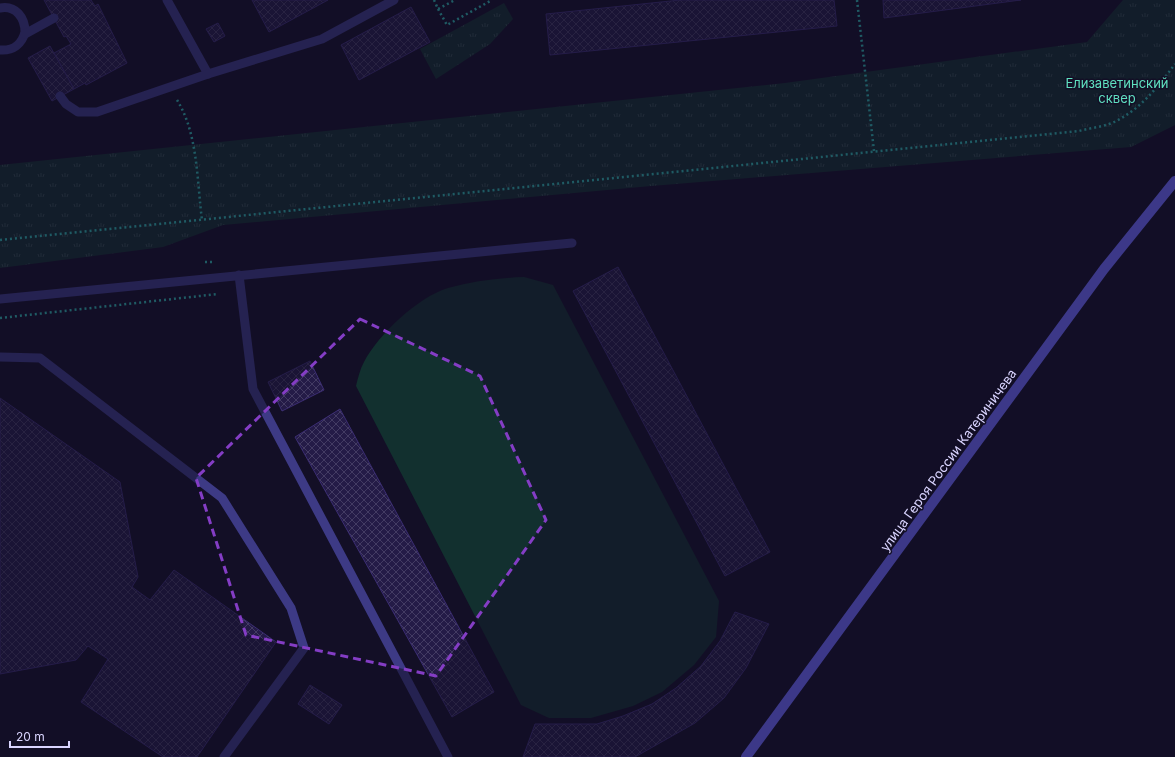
<svg xmlns="http://www.w3.org/2000/svg" width="1175" height="757" font-family="Inter,sans-serif">
  <style>
    .grass { fill: url(#grass-tufts) }
    .pitch { fill: #12302f }
    .building { fill: url(#building-cross-hatch); stroke: #3b2d73 }
    .lines { fill: none; stroke-linecap: round; stroke-linejoin: round }
    .path { stroke: #2fb8b0; stroke-width: 2.5; stroke-dasharray: 2 3; stroke-linecap: butt }
    .lane { stroke: #3d3a85; stroke-width: 9 }
    .secondary { stroke: #6f6bff; stroke-width: 10 }
    .marked { fill: none; stroke: #843dc5; stroke-width: 3; stroke-dasharray: 8 5; stroke-linejoin: round }
    .labels { text-anchor: middle; dominant-baseline: central; stroke-width: 3; stroke-linejoin: round; paint-order: stroke }
    .park-label { font-size: 13px; fill: #5fe0c0; stroke: #130f26 }
    .street-label { font-size: 13px; fill: #d9d4ff; stroke: #130f26 }
  </style>
  <defs>
    <pattern id="grass-tufts" width="24" height="20" patternUnits="userSpaceOnUse"><rect width="24" height="20" fill="#12302f"/><path d="M3 7l-1-3M5 7V3M7 7l1-3M15 17l-1-3M17 17v-4M19 17l1-3" fill="none" stroke="#344d4e"/></pattern>
    <pattern id="building-cross-hatch" width="8" height="8" patternUnits="userSpaceOnUse"><rect width="8" height="8" fill="#241b47"/><path d="M0 0l8 8M0 8l8-8" fill="none" stroke="#433b63"/></pattern>
  </defs>
  <rect width="100%" height="100%" fill="#130f26"/>
  <!-- grass -->
  <g class="grass">
    <polygon points="1123,0 1175,0 1175,125 1131,147 651,186 223,225 163,247 0,268 0,165 785,83 1087,42"/>
    <polygon points="504,3 513,19 490,44 436,79 420,49"/>
  </g>
  <!-- pitch -->
  <path class="pitch" d="M524,277L553,285L719,601L716,637L694,665L662,692L633,706L591,718H549L521,705L356,386C358,378 360,369 364,362C378,335 418,297 448,288C473,281 498,278 524,277Z"/>
  <!-- building -->
  <g class="building">
    <polygon points="44,0 91,0 95,6 98,4 127,63 86,85 85,83 74,89 54,53 71,44 66,36 64,37"/>
    <polygon points="252,0 328,0 269,32"/>
    <polygon points="680,0 834,0 837,26 550,55 546,14"/>
    <polygon points="883,0 1021,0 884,18"/>
    <polygon points="411,7 430,42 359,80 341,45"/>
    <polygon points="218,23 225,36 214,42 206,29"/>
    <polygon points="50,46 74,89 52,101 28,58"/>
    <polygon points="618,267 770,552 725,576 573,291"/>
    <polygon points="310,361 324,390 282,411 268,382"/>
    <polygon points="0,398 120,482 138,577 132,587 150,600 174,570 276,642 197,757 163,757 81,702 108,659 88,646 76,660 0,674"/>
    <polygon points="340,409 494,692 452,717 295,437"/>
    <polygon points="735,612 769,624 746,668 724,698 695,723 635,757 523,757 535,724 597,724 623,716 652,704 676,688 701,666 720,641"/>
    <polygon points="310,685 342,705 329,724 298,704"/>
  </g>
  <g class="lines">
    <!-- path -->
    <g class="path">
      <polyline points="434,0 438,9 455,0"/>
      <polyline points="857,0 874,151"/>
      <polyline points="438,9 447,25 492,0"/>
      <path d="M177,100C198,133 197,182 202,220"/>
      <path d="M0,240L1079,131C1090,128 1102,127 1112,123C1139,111 1158,87 1175,64"/>
      <polyline points="205,262 214,262"/>
      <polyline points="0,318 218,294"/>
    </g>
    <!-- lane -->
    <g class="lane">
      <polyline points="167,0 208,74"/>
      <path d="M0,8C16,5 25,18 25,32C22,44 13,51 0,50"/>
      <polyline points="25,34 54,18"/>
      <polyline points="60,96 66,104 78,112 97,112 208,74 322,39 394,0"/>
      <polyline points="239,275 253,389 448,757"/>
      <polyline points="0,299 572,243"/>
      <polyline points="0,357 40,358 222,498 291,608 304,648 224,757"/>
    </g>
    <!-- secondary -->
    <polyline class="secondary" points="746,757 1104,269 1175,181"/>
  </g>
  <!-- marked area -->
  <path d="M0 0H1175V757H0ZM360,319L480,376L546,520L436,676L246,635L196,478Z" fill="#130f26" fill-opacity=".55" fill-rule="evenodd"/>
  <path class="marked" d="M360,319L480,376L546,520L436,676L246,635L196,478Z"/>
  <g class="labels">
    <!-- park labels -->
    <g class="park-label">
      <text x="1117" y="83">Елизаветинский<tspan x="1117" dy="15">сквер</tspan></text>
    </g>
    <!-- street labels -->
    <g class="street-label">
      <text transform="translate(948 460) rotate(-54)">улица Героя России Катериничева</text>
    </g>
  </g>
  <!-- scale -->
  <path d="M10 741v6h59v-6" fill="none" stroke="#d9d4ff" stroke-width="2"/>
  <text x="16" y="741" font-size="12" fill="#d9d4ff" stroke="#130f26" stroke-width="3" paint-order="stroke">20 m</text>
</svg>
